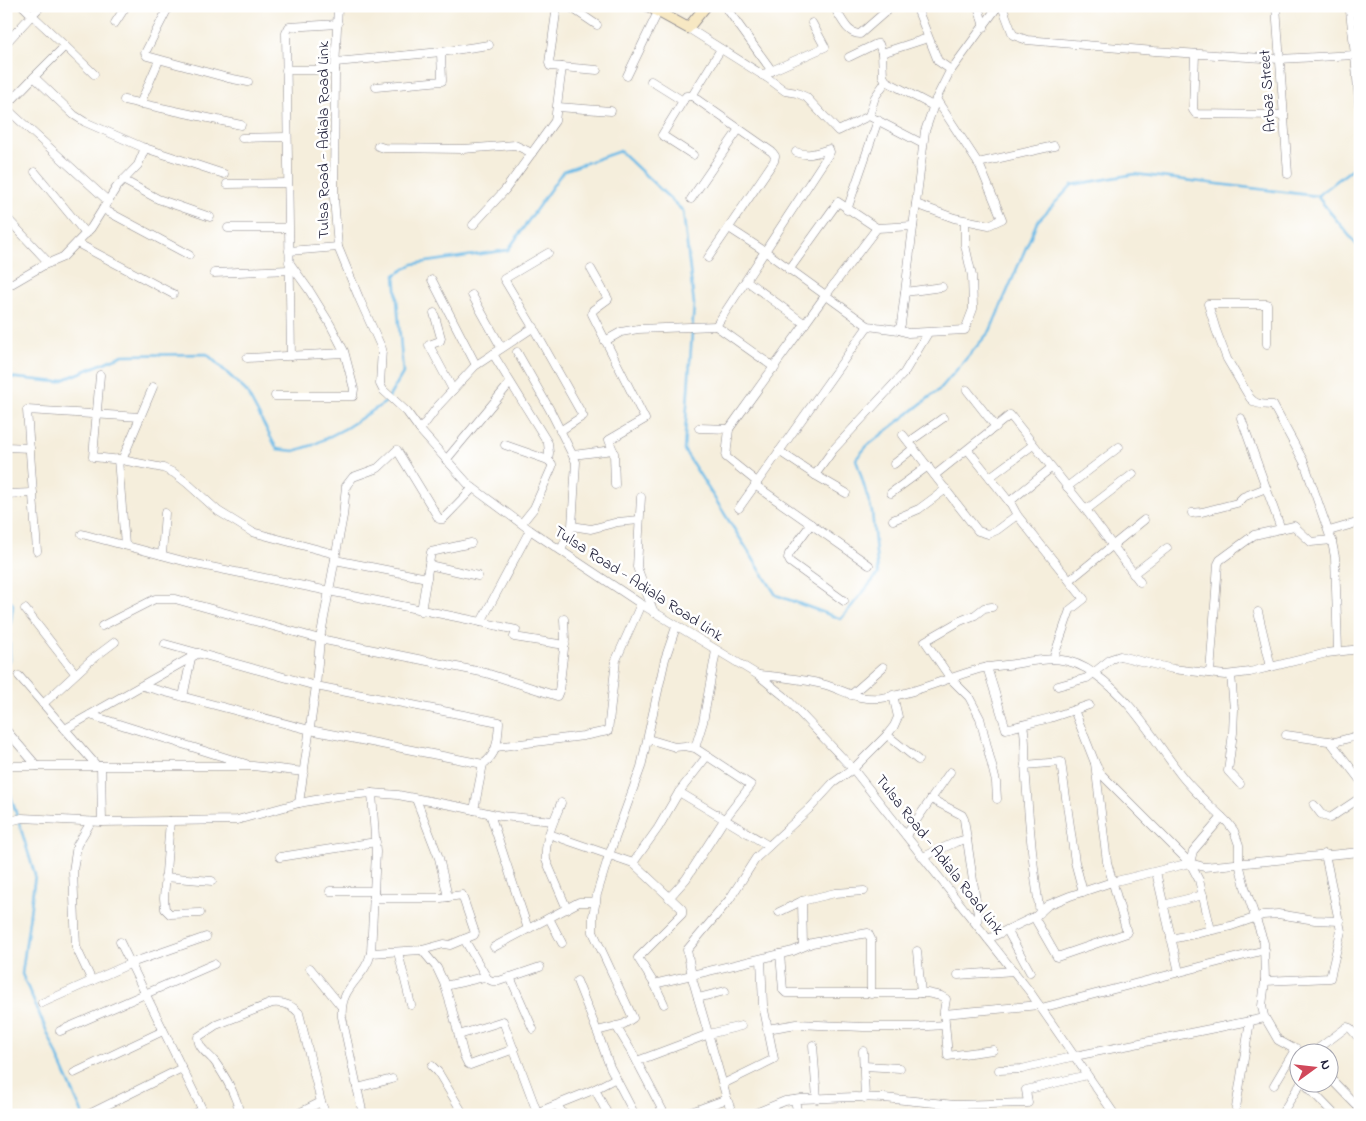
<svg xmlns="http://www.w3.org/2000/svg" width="1366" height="1121" font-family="'Indie Flower',sans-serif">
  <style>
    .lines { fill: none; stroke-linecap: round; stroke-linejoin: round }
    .stream { stroke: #6ebbe7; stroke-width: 2.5 }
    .minor-casing { stroke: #8c888c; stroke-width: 9 }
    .secondary-casing { stroke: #8c888c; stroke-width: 12 }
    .minor { stroke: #fff; stroke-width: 8 }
    .secondary { stroke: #f7e8c3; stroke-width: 10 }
    .labels { text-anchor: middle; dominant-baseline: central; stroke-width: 5; stroke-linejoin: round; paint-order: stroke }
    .street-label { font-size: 16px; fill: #22223b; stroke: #fff }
  </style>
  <rect width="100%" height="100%" fill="#fff"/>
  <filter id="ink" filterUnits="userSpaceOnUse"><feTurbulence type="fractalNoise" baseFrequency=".02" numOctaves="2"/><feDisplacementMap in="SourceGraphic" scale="10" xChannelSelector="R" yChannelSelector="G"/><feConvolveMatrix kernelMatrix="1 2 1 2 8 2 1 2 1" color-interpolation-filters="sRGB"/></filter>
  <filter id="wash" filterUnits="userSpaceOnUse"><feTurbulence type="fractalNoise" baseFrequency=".0096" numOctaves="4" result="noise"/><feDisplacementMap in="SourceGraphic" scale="20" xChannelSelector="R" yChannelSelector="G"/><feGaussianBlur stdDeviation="1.12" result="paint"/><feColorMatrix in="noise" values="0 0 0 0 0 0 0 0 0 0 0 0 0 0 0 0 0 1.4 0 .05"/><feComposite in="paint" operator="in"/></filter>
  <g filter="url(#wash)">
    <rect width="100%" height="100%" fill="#f5eedc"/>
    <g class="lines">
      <!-- stream -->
      <g class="stream">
        <polyline points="1317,196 1360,249"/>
        <polyline points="6,377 58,382 123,355 207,354 246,391 277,449 294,451 313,445 346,428 386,402 403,373 395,275 413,264 508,250 563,171 620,151 683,211 694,304 684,450 776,595 841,619 878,574 872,512 856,459 867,446 940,389 990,331 1037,222 1072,185 1135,174 1317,196 1360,163"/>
        <polyline points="6,594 13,605 9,633 10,659 6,669"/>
        <polyline points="6,772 9,775 9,790 35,875 22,974 83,1115"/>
      </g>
    </g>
  </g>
  <g filter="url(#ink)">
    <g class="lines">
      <defs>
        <g id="minor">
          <polyline points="41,6 32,15 65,46 34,77 74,115 85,122 142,147 224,174"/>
          <polyline points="169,6 145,53 147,56 228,78 248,82"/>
          <polyline points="338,6 335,70 334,198 338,247 359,298 382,349 380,384 383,390 407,412 420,430 469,485 530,530 641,604 758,675 784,696 853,769 1030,992 1115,1115"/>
          <polyline points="557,6 549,63 550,66 597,70"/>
          <polyline points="569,6 597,25"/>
          <polyline points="725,6 772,71"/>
          <polyline points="916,6 938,61 951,70"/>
          <polyline points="978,6 984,27"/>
          <polyline points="1002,6 1013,35 1027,40 1154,51 1279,59 1355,55 1350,11"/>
          <polyline points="1276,6 1288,174"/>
          <path d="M837,12C843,21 848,34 860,34L892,6"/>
          <polyline points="115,23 126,6"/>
          <polyline points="688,28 769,79 785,91 797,93 806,97 838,131 869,116 923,144"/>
          <polyline points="928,38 882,53 883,76 886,81 933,106"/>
          <polyline points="6,43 32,15 23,6"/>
          <polyline points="65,46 94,74"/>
          <polyline points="1195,54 1193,110 1196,114 1284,115"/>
          <polyline points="1355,55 1360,113"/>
          <polyline points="849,57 876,44 879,44 882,53"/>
          <polyline points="336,62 441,52 489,45"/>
          <polyline points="286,70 335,70"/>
          <polyline points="762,75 825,47 812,23"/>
          <polyline points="627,76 658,12"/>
          <polyline points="651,81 683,101"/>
          <polyline points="376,87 442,81 441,52"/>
          <polyline points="692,96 772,152 775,156 774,161 708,258"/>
          <polyline points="124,100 241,125"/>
          <polyline points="140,104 159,60"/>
          <polyline points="6,106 34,77"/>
          <polyline points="558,107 611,111"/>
          <polyline points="6,108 108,201"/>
          <polyline points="869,116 875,97 886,81"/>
          <polyline points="242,138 287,137"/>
          <polyline points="378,146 384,148 463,149 515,145 532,153"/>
          <polyline points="693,155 662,135 686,96 692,96 721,49"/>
          <polyline points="978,163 1054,146"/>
          <polyline points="35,172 86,234"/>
          <polyline points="123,180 158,199 210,217"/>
          <polyline points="227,184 288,183"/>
          <polyline points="691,199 739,129"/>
          <polyline points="916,204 954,218 989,225 1002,219 980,166 936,99"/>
          <polyline points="103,209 189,255"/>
          <polyline points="847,210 878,120"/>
          <polyline points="6,217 49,263"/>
          <polyline points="965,221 965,245 972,276 973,307"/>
          <polyline points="473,225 505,190 555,121 562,67"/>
          <polyline points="228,228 288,228"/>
          <polyline points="729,228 766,252 868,326 899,330 901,324 925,131 936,99 949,73 998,6"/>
          <polyline points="77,243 173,294"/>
          <polyline points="289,251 338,247"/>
          <polyline points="548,253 504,279 534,329 583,416 560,431"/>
          <polyline points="591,269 608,299 593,310 592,314 645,419 609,440 614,453 615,485"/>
          <polyline points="789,270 838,202 877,228 913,226"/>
          <polyline points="214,273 289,270"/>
          <polyline points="432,280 476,365"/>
          <polyline points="747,281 805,324"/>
          <polyline points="6,287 44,265 63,257 91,228 116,188 138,165 145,148"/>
          <polyline points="905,292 942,287"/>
          <polyline points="472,295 501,347"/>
          <polyline points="434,313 441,338 440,341 429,345 453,390"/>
          <polyline points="899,330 908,333 965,330 973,309"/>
          <polyline points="605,341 621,332 638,329 716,326"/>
          <path d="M1267,344V304H1208L1216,330L1227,359L1250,398C1257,406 1264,404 1273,405L1304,462L1332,542L1335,557L1338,651"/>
          <polyline points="517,352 550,410 576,462 572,526 561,550"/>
          <polyline points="493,354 548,443 549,453 548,460"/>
          <polyline points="291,356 286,33 289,27 338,24"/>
          <polyline points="247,358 344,353"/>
          <path d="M775,368L716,326L830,152L829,149C817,153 807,157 796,152"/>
          <polyline points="100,375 93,457 122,460 163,468 174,473 187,483 218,511 252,532 335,554"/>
          <polyline points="967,390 996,427"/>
          <polyline points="275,396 353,396 354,389 344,351 330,324 309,290 289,262"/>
          <polyline points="1241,418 1281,529"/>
          <polyline points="699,428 729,429"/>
          <polyline points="420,430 438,406 475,366 534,327"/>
          <polyline points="903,435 978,531 988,534 997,530 1017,515"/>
          <polyline points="909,442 943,418"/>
          <polyline points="505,445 548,460 552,464 552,467 534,508 522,523"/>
          <polyline points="6,447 30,448"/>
          <polyline points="968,450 1011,504 1017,515 1084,599 1070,610 1053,659"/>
          <polyline points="779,451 815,475 846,493"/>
          <polyline points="573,455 613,450"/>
          <polyline points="118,459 125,545"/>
          <polyline points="122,460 153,387"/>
          <polyline points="446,460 510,383"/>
          <polyline points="894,464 914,448"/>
          <polyline points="815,475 833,450 904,373 928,333"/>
          <polyline points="935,475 1010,415 1086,510 1140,582"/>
          <polyline points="990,477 1033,445"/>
          <polyline points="757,482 726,457 729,429 825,296 877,228"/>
          <polyline points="755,485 869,565"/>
          <polyline points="1067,487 1119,447"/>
          <polyline points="891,493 928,466"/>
          <polyline points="6,494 33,493"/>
          <polyline points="641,497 637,567 654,613"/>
          <polyline points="1009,502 1051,468"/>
          <polyline points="739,508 868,326"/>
          <polyline points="1086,510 1133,474"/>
          <polyline points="1192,513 1202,512 1237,503 1243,497 1266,488"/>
          <polyline points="893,520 919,509 946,489"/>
          <polyline points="811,524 789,554 788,558 790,562 844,601"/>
          <polyline points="572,526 591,529 618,522 639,520"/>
          <polyline points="1329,531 1360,522"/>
          <polyline points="82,534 191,563 481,622 516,630 514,637 565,645"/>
          <polyline points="37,551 27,410 140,417"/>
          <polyline points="162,555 165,513"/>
          <polyline points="335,560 427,578"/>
          <polyline points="429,565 478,576"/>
          <polyline points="1133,574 1167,548"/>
          <polyline points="1070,580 1144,520"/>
          <polyline points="992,607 984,608 975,615 960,621 925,641 951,679 969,697 980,718 996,782 997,799"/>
          <polyline points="25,609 75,673"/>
          <polyline points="421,611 431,552 471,543"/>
          <polyline points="1258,612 1271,667"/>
          <polyline points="481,622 530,530"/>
          <polyline points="102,626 149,602 155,599 175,599 320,639 486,673 557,696 559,691 565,640 564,619"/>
          <path d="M165,644L316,686L499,722C498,738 498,754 483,764L474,810"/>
          <polyline points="987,667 1006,729 1050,718 1089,705"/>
          <polyline points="1210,673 1218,564 1220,560 1254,535 1294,526 1311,542 1332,540"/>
          <path d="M759,675C781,677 805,679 826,685C848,692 856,700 881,698C913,694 947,678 979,669C992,665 1006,666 1020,663C1050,658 1068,655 1095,674C1133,701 1153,739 1181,775C1194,792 1213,808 1228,823L1234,831L1239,845V863L1245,887L1264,943L1265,981L1262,1006L1264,1016L1278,1040L1303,1054"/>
          <polyline points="1231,675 1234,709 1233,733 1228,771 1240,784"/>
          <polyline points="19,676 97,766"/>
          <polyline points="142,686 310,730 483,764"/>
          <polyline points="1058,686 1087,678 1111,659 1120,656 1173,669 1225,675 1250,672 1327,653 1360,649"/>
          <polyline points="851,695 883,667"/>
          <polyline points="183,697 191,658"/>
          <polyline points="43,704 91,660 115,642"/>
          <polyline points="1074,710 1095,763 1100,773 1190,863 1199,880 1211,930"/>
          <polyline points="90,715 246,764"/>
          <path d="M1023,725C1027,743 1024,761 1026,779C1029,823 1033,868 1040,913"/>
          <polyline points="65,729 199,653"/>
          <polyline points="6,730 37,766"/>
          <polyline points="887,735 918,760"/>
          <polyline points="1286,735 1335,742 1360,735"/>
          <polyline points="648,739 675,747 685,746 695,748 751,785 724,820 686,879 669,898"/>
          <polyline points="1330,741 1360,780"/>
          <polyline points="496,747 583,736 608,731 616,660 641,604"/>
          <polyline points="695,748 703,722 716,651"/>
          <polyline points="1025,765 1061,762 1075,862 1083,892"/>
          <polyline points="13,766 253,766 304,772"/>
          <polyline points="101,766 102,822"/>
          <polyline points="679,792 769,846"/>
          <polyline points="416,799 439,858 448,897"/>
          <polyline points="931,799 962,815 964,819 978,915 977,925"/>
          <polyline points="299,803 316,686 320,639 343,516 346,486 353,477 378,468 397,450 439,519 443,519 473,488"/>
          <path d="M561,803C554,821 544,840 546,860L567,909"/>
          <polyline points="1314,805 1321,814 1330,818 1360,798"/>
          <polyline points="490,814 528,929"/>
          <polyline points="170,821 164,898 165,909 170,914 200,913"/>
          <polyline points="6,822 22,818 102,822 237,820 299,803 337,796 372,793 398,795 461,807 501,816 553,821"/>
          <polyline points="91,822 77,845 73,871 76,947 92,981"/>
          <polyline points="549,834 633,863 682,909 682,914 638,958 655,985 664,1004"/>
          <polyline points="906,835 950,772"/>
          <polyline points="280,857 376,842"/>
          <polyline points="923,857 956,842 967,839"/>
          <polyline points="633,863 658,828 679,792 707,756"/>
          <polyline points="1190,863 1193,851 1222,817"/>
          <polyline points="1156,872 1179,972"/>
          <polyline points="165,877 212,881"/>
          <polyline points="330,891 374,891"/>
          <polyline points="802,901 803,946"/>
          <polyline points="1163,905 1203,895"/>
          <polyline points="779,912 802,901 835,893 864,891"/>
          <polyline points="1034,917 1057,957 1127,933 1107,862 1095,763"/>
          <polyline points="549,918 562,943"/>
          <polyline points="1007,930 1030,972"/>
          <polyline points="464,939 487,978"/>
          <polyline points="988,939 1036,916 1048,905 1070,896 1112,882 1190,863 1204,867 1360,852"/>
          <polyline points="1171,939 1231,926 1263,915 1278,914 1315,920 1340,921"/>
          <polyline points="120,942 205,1115"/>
          <polyline points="494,947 579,902 596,902"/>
          <polyline points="422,950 437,968 444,983 452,1009 464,1056 468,1064 470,1065 514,1049"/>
          <polyline points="917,951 921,993"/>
          <polyline points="398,952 411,1005"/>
          <polyline points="371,953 422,950 444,944 450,945 474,935 475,933 462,895 441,898 374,898"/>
          <polyline points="780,954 783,990 786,993 927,993 941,996 946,999 944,1011 948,1056 993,1050"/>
          <polyline points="310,968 341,1006"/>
          <polyline points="958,975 1014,971"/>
          <polyline points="510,977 533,1029"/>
          <polyline points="577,981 597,1031 610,1067 635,1115"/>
          <polyline points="1265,981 1330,978 1341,931 1325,854"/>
          <polyline points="654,984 793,951 812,943 868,933 871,939 871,994"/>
          <polyline points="445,986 484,977 492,981 499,981 540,967"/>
          <polyline points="698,998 725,991"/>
          <polyline points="42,1003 134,962 206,937"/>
          <polyline points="1041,1008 1265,950"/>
          <polyline points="944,1014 1039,1005"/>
          <polyline points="616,1026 633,1054 665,1115"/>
          <polyline points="767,1029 797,1024 863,1027 913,1027 945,1025"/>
          <polyline points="60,1031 214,964"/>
          <polyline points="597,1031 624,1024 633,1018 593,932 593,916 597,894 609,855 641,767 665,659 676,627"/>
          <polyline points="459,1035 503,1021 537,1112"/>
          <polyline points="813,1045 817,1099"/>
          <polyline points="863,1051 865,1098"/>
          <polyline points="1311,1054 1347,1027 1350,1028 1360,1039"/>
          <polyline points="637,1061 709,1034 741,1026"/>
          <polyline points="432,1066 438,1072 464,1115"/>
          <polyline points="864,1066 900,1068"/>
          <polyline points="999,1070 1022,1069 1075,1056 1265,1018"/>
          <polyline points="74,1073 163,1031"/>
          <polyline points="1328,1076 1360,1109"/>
          <polyline points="723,1084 774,1059 763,1005 761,959"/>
          <polyline points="1305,1084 1335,1115"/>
          <polyline points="1274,1085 1296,1048"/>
          <polyline points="357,1088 392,1079"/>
          <polyline points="595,1089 608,1115"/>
          <polyline points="727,1099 733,1115"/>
          <polyline points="795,1100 798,1115"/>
          <polyline points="557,1105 564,1115"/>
          <polyline points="1236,1108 1250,1021"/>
          <polyline points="87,1115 182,1068"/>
          <polyline points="192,1115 202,1110"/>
          <path d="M240,1115C238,1110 238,1104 236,1100C231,1087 223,1073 215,1062C209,1054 198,1049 198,1037L216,1025L272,1003C282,1002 292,1005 299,1013L321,1102L326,1115"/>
          <polyline points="295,1115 321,1102"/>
          <path d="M363,1115L342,1017C339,986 365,979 371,953L376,852L372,793"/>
          <polyline points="531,1115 593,1090 616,1078"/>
          <polyline points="683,1115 727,1099 693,981 687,950 729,900 756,858 811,807 833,783 853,769 887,735 894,726 898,717 893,695"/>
          <polyline points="751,1115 785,1101 801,1099 855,1097 884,1098 955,1105 1028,1103 1026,1090 1087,1075"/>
          <polyline points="1281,1115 1300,1084"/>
        </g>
        <polyline id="secondary" points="648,6 688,28 706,6"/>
      </defs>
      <!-- minor casing -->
      <use href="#minor" class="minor-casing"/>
      <!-- secondary casing -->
      <use href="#secondary" class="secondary-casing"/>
      <!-- minor -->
      <use href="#minor" class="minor"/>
      <!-- secondary -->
      <use href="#secondary" class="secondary"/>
    </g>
  </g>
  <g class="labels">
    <!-- street labels -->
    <g class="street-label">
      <text transform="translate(1268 91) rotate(-94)">Arbaz Street</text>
      <text transform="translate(324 140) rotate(-90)">Tulsa Road - Adiala Road Link</text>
      <text transform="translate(638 584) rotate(33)">Tulsa Road - Adiala Road Link</text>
      <text transform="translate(939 855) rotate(52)">Tulsa Road - Adiala Road Link</text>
    </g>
  </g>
  <!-- margin -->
  <rect width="1366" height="1121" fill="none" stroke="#fff" stroke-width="25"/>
  <!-- north arrow -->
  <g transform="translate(1314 1068) rotate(75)"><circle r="24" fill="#ffffff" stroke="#a7a7b1"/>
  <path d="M0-4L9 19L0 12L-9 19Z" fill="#d1495b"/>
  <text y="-8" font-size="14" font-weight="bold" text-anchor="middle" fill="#22223b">N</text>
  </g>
</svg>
